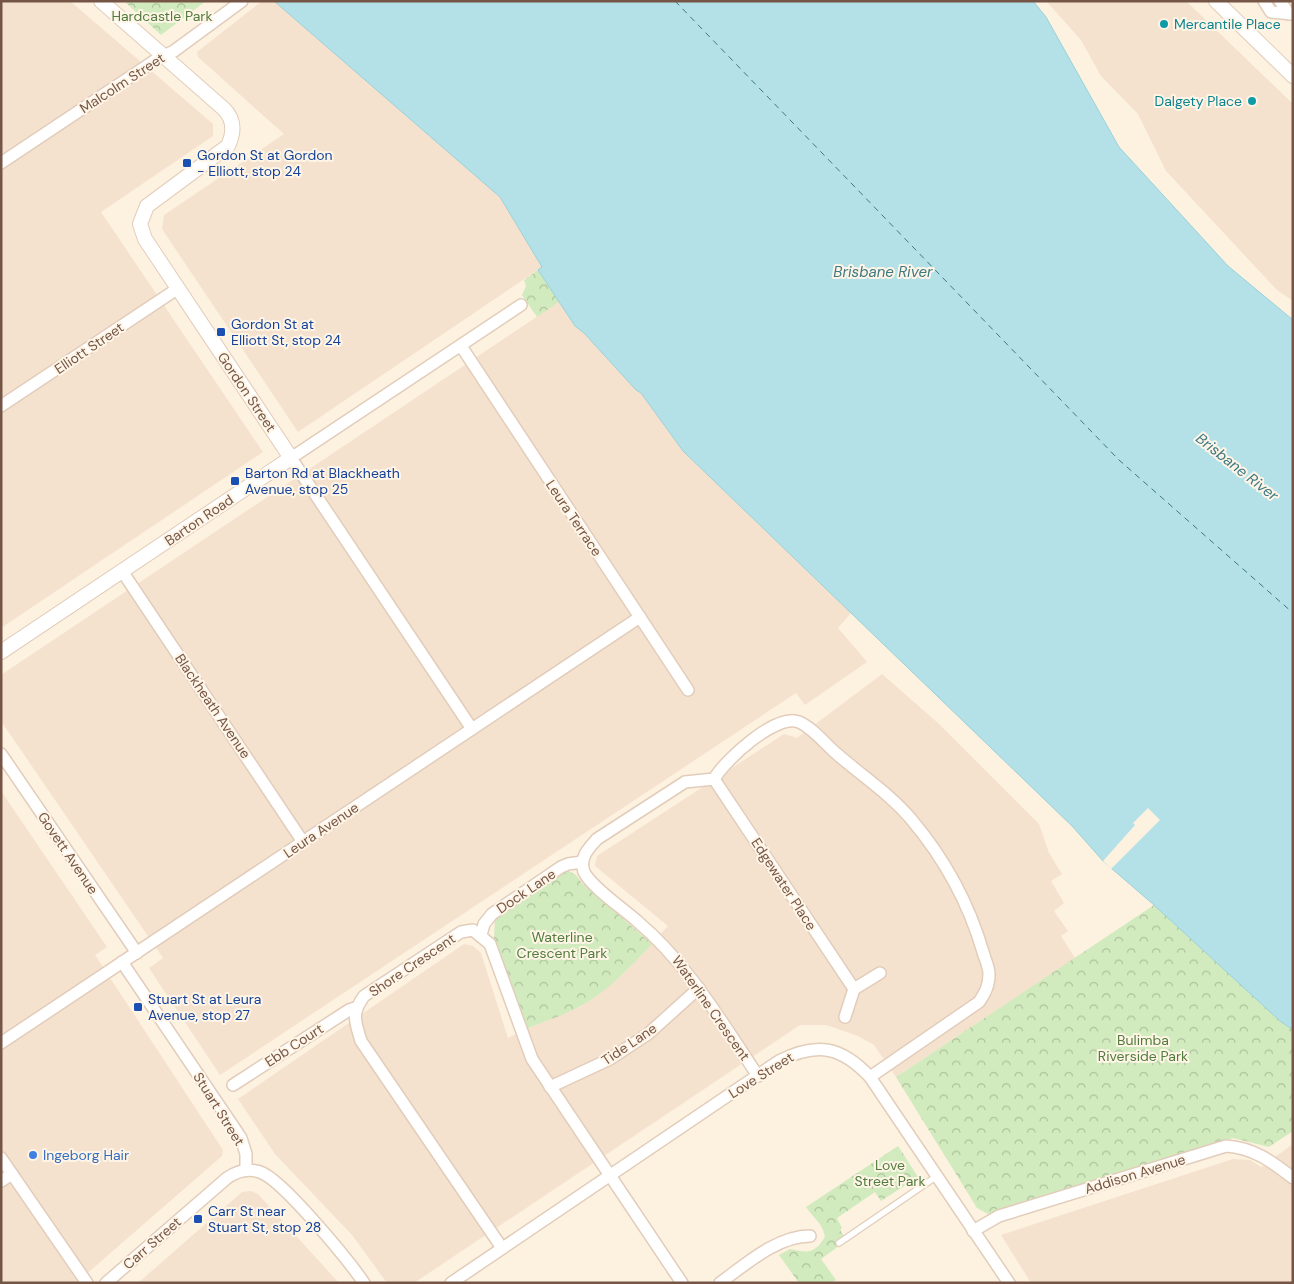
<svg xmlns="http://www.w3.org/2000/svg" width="1294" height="1284" font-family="'DM Sans',sans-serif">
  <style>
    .residential { fill: #f5e2ce }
    .park { fill: url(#park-crowns) }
    .water { fill: #b3e1e7; stroke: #99d1da }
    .pier { fill: #fdf1df }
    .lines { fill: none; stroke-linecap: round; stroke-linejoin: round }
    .ferry { stroke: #3c7983; stroke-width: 1; stroke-dasharray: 6 5; stroke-linecap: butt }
    .service-casing { stroke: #e2cdbb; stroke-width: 8 }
    .minor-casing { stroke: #e2cdbb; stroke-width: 14 }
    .tertiary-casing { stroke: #e2cdbb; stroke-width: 16 }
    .service { stroke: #fff; stroke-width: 5.5 }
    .minor { stroke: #fff; stroke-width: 11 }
    .tertiary { stroke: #fff; stroke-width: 14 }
    .culture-dot { fill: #0f9aa8; stroke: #fff5e7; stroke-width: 2 }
    .transit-dot { fill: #1a4fb4; stroke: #fff5e7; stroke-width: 2 }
    .shop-dot { fill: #3f7fe0; stroke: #fff5e7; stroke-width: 2 }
    .labels { text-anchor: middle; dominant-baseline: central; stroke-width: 4; stroke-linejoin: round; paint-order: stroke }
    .park-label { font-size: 14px; fill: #517c3d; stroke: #fff5e7 }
    .culture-label { font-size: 14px; fill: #0d838f; stroke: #fff5e7; text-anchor: start }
    .street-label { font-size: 14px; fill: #755646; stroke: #fff5e7 }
    .transit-label { font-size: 14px; fill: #164399; stroke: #fff5e7; text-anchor: start }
    .shop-label { font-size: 14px; fill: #366cbe; stroke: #fff5e7; text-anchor: start }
    .water-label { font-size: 15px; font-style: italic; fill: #3c7983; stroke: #fff5e7 }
  </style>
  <defs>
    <pattern id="park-crowns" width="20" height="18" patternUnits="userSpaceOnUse" patternTransform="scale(1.25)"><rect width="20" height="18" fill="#d1ebbe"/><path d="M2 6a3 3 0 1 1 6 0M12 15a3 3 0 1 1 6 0" fill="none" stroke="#aec19c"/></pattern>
  </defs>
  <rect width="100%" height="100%" fill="#fdf1df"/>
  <!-- residential -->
  <g class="residential">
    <polygon points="1,1 70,1 213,124 213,136 101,212 263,452 1,628"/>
    <polygon points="262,1 274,1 500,197 542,267 298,432 162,229 164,215 284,134 198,57 197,52"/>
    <polygon points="1046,1 1186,1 1293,104 1293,301 1277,290 1166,171 1138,114 1101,76 1081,40"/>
    <polygon points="559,302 575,326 584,333 636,390 641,393 683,451 851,613 838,628 867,662 805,705 796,693 220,1075 149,968 163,958 1,721 1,675"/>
    <polygon points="882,674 938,723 1039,824 1049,853 1062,874 1051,881 1064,903 1054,911 1068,931 1061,936 1075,958 896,1077 874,1045 858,1036 826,1025 800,1025 414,1283 387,1283 352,1235 275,1154 238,1099 464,944 473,946 481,953 508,1038 526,1029 580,1007 599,994 622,975 668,926 595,866 597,856 784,734 797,738"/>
    <polygon points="1,791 107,947 95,955 223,1150 222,1156 76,1283 1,1283"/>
    <polygon points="1293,1144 1293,1283 1031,1283 1001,1235 1233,1159 1250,1160 1261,1167"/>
    <polygon points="251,1191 258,1194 339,1283 138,1283 242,1192"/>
  </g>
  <!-- park -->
  <g class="park">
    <polygon points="124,1 206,1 161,35"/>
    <polygon points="538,270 559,302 537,317 522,295 526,286 524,280"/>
    <path d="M565,869L576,875L582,883L652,944C630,967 608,992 579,1007C562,1016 543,1022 526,1029L494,939L495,917Z"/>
    <polygon points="1154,905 1280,1021 1293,1030 1293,1131 1269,1147 1233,1138 988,1214 977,1208 896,1077"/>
    <path d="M898,1146L918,1177L881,1201L875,1192L837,1218L842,1228L840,1230L847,1240L821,1259L836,1280L830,1283H799L779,1255L790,1249C809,1253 814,1254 825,1237C823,1223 813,1218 806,1207Z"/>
  </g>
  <!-- water -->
  <polygon class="water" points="274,1 1033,1 1046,17 1119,147 1228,266 1293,320 1293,1030 1280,1021 1154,905 1103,861 1073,827 683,451 641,393 636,390 584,333 575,326 538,270 542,267 500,197"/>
  <!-- pier -->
  <polygon class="pier" points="1148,808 1160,820 1111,869 1103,861 1135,825 1133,823"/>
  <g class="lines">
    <!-- ferry -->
    <polyline class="ferry" points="675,1 1119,460 1293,613"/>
    <defs>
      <polyline id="service" points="839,1243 937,1176"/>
      <g id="minor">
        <polyline points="1264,1 1271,12 1293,14"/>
        <polyline points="1280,1 1289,14"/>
        <polyline points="1,163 154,61 174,51 242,1"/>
        <polyline points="461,346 688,690"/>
        <polyline points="1,406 177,289"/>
        <polyline points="122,571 303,842"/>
        <polyline points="472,729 291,458 521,305"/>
        <polyline points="1,754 137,953"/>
        <polyline points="714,779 854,989"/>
        <polyline points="481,935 484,924 492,914 561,867 568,864 582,862"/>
        <polyline points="122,962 241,1138 246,1154 246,1169"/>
        <polyline points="845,1017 854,989 880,973"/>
        <polyline points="1,1043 640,617"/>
        <path d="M758,1076C721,1021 688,964 637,921C624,909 591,887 584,872C579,858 588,849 597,839L685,782L714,779C725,760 776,713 799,722C813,728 825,744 837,754C862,776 890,794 911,819C944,858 969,904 983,952C985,959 989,967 989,974C989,986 985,993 979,1002L870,1077"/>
        <polyline points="233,1085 349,1010 355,1008"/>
        <polyline points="550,1087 610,1059 648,1034 699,988"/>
        <polyline points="1,1158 87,1283"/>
        <polyline points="1,1181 12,1174"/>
        <path d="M973,1231L999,1216L1226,1146C1254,1148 1271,1161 1293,1178"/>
        <path d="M502,1248L361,1041C355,1021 351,1014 364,996L461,932L473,930L490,944L532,1059L682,1283"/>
        <path d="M106,1283L227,1178C237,1171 248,1168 260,1172C282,1179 349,1261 364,1283"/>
        <path d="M451,1283L779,1061C817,1042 841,1046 870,1077L1009,1283"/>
        <path d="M720,1283C746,1264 777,1236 810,1236"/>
      </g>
      <g id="tertiary">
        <polyline points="1216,1 1293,76"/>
        <path d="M1,652L291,458L145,239L140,224L147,206L228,146C234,133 235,120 224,109L101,1"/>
      </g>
    </defs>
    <!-- service casing -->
    <use href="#service" class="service-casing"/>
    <!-- minor casing -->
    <use href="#minor" class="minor-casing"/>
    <!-- tertiary casing -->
    <use href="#tertiary" class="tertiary-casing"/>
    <!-- service -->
    <use href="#service" class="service"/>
    <!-- minor -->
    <use href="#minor" class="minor"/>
    <!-- tertiary -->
    <use href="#tertiary" class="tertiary"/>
  </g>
  <!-- markers -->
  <g class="culture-dot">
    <circle cx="1164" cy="24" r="5"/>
    <circle cx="1252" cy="101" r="5"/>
  </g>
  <g class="transit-dot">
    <rect x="182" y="158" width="10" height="10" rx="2.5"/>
    <rect x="216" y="327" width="10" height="10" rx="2.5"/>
    <rect x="230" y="476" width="10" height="10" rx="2.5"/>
    <rect x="133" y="1002" width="10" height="10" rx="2.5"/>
    <rect x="193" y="1214" width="10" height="10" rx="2.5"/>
  </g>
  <circle class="shop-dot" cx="33" cy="1155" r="5"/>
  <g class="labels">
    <!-- park labels -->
    <g class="park-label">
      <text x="162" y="16">Hardcastle Park</text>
      <text x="562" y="937">Waterline<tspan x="562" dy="16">Crescent Park</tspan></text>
      <text x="1143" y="1040">Bulimba<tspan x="1143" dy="16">Riverside Park</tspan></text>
      <text x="890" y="1165">Love<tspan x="890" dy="16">Street Park</tspan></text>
    </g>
    <!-- culture labels -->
    <g class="culture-label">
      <text x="1174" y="24">Mercantile Place</text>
      <text x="1242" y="101" text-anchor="end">Dalgety Place</text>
    </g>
    <!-- street labels -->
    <g class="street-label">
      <text transform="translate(122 83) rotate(-33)">Malcolm Street</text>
      <text transform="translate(89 348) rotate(-34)">Elliott Street</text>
      <text transform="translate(247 392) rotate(56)">Gordon Street</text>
      <text transform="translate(574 518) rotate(56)">Leura Terrace</text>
      <text transform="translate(199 520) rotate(-34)">Barton Road</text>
      <text transform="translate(213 706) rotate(56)">Blackheath Avenue</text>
      <text transform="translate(321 830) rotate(-34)">Leura Avenue</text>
      <text transform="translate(68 853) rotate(56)">Govett Avenue</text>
      <text transform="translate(784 884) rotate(57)">Edgewater Place</text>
      <text transform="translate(526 891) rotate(-34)">Dock Lane</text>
      <text transform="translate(412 965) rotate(-34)">Shore Crescent</text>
      <text transform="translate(711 1008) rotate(55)">Waterline Crescent</text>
      <text transform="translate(629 1044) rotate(-34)">Tide Lane</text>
      <text transform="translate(294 1045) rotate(-33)">Ebb Court</text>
      <text transform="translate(761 1075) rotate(-32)">Love Street</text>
      <text transform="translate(219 1109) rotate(58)">Stuart Street</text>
      <text transform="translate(1135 1174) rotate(-17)">Addison Avenue</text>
      <text transform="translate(152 1243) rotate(-41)">Carr Street</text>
    </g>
    <!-- transit labels -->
    <g class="transit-label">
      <text x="197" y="155">Gordon St at Gordon<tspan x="197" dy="16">- Elliott, stop 24</tspan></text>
      <text x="231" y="324">Gordon St at<tspan x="231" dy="16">Elliott St, stop 24</tspan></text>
      <text x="245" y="473">Barton Rd at Blackheath<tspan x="245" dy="16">Avenue, stop 25</tspan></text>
      <text x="148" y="999">Stuart St at Leura<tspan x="148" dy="16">Avenue, stop 27</tspan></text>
      <text x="208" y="1211">Carr St near<tspan x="208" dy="16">Stuart St, stop 28</tspan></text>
    </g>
    <!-- shop labels -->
    <g class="shop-label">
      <text x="43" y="1155">Ingeborg Hair</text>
    </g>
    <!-- water labels -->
    <g class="water-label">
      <text x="883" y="272">Brisbane River</text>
      <text transform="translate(1237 467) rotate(38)">Brisbane River</text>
    </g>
  </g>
  <!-- border -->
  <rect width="1294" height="1284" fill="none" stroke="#755646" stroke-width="5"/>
</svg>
